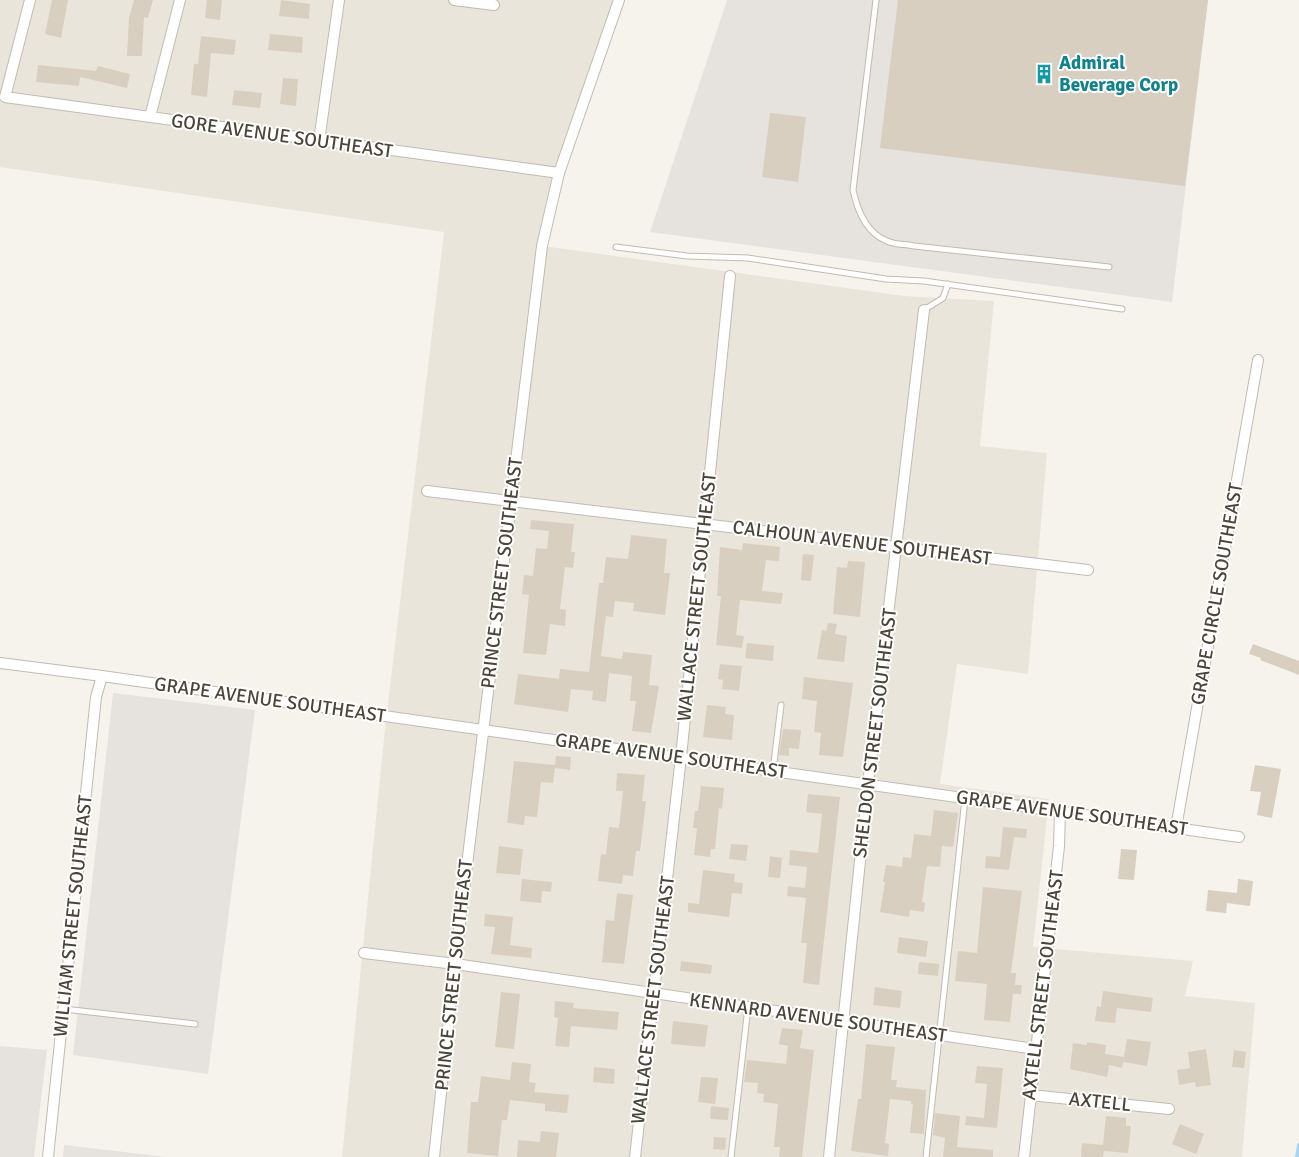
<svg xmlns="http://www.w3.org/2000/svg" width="1299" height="1157" font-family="Signika,sans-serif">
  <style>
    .residential { fill: #eae5da }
    .industrial { fill: #e6e2dd }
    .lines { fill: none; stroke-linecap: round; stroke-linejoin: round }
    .stream { stroke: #a9d4f2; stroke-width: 4 }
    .building { fill: #d8cfc1 }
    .lane-casing { stroke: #c2bbae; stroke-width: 7 }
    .street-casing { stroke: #c2bbae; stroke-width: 12 }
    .lane { stroke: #fff; stroke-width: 5 }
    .street { stroke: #fff; stroke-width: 10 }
    .labels { text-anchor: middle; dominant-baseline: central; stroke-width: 4; stroke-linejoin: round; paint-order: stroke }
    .culture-label { font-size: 19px; font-weight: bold; fill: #0d838f; stroke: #fff; text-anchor: start }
    .street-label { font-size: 19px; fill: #4b4439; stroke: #fff }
  </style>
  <rect width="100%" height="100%" fill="#f6f3ec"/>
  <!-- residential -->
  <polygon class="residential" points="0,0 621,0 546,226 543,246 904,296 994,301 980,446 1047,453 1028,674 957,664 940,784 1049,799 1033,947 1193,961 1185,996 1255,1003 1242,1157 342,1157 385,729 444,232 0,167"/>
  <!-- industrial -->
  <g class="industrial">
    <polygon points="727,0 1208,0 1172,302 650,232"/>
    <polygon points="113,693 255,710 208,1074 73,1055"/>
    <polygon points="0,1046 47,1050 34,1157 0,1157"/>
    <polygon points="64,1145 167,1157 63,1157"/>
  </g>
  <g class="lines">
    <!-- stream -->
    <polyline class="stream" points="1297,1157 1299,1145"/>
  </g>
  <!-- building -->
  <g class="building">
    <polygon points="52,0 68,0 61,38 45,34"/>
    <polygon points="134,0 153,0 148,18 144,17 142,56 127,56 129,18"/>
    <polygon points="207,0 222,0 220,20 205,18"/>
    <polygon points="281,0 310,4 309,19 279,16"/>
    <polygon points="898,0 1208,0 1185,186 880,148"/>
    <polygon points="270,34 303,37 302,53 268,50"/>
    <polygon points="201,36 236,40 234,55 211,53 207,97 191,95 194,64 198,64"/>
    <polygon points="38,65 96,71 98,66 130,74 127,88 80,77 79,86 36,82"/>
    <polygon points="283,78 298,79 296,106 280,104"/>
    <polygon points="234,90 262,93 260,108 232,105"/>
    <polygon points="770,113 806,117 798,182 762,177"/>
    <polygon points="531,520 574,524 571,552 575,552 573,568 565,567 560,609 566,610 565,626 550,624 546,655 523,653 529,595 522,594 524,575 533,576 536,548 547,549 549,531 530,529"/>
    <polygon points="631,535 667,539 664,573 670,573 665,615 633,611 634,603 615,601 613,617 606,616 601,656 622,659 623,652 652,655 649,685 659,686 651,733 632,731 636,701 630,701 632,676 609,673 606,702 592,700 593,691 571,689 568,712 514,704 518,674 559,679 560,669 589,672 599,583 603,583 606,557 628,559"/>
    <polygon points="743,543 780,547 779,561 766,560 762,591 783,593 781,604 740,600 736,635 744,636 742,648 716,645 721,596 717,596 720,547 742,550"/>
    <polygon points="803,554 814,555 811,581 801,580"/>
    <polygon points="848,561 865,562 860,617 833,614 837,567 847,568"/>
    <polygon points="828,623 837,624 835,634 847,636 844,662 817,659 822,630 826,631"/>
    <polygon points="747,643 774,646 773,661 745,658"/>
    <polygon points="1253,644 1299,661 1299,675 1260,660 1261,658 1249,654"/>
    <polygon points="720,664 742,666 739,691 722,689 723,680 718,679"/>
    <polygon points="804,677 853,683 843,757 819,755 821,733 814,732 817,701 802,699"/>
    <polygon points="707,705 726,707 725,714 734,715 732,740 703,737"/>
    <polygon points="783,729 801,730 799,749 789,748 789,756 779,755"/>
    <polygon points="556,756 571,757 570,770 555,768 553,783 541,782 537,817 525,816 524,825 507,823 514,761 555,765"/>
    <polygon points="1255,765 1281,769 1272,818 1257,815 1261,792 1250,791"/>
    <polygon points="617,773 645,775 642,801 646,801 640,851 636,851 633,876 623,875 622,884 598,881 601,854 606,855 609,827 619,828 623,791 616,791"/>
    <polygon points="701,786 724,788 722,809 719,808 715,849 711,849 710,857 694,855 697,828 693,828 695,811 698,811"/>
    <polygon points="808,794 840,797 819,985 803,983 807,943 801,943 806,898 787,896 788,886 805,888 807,867 789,865 790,850 818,853 822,814 806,812"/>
    <polygon points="934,810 958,813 953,847 942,846 940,867 927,866 922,902 925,903 924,912 910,910 909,917 880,912 885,882 883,882 886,865 902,867 903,857 911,858 914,834 931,836"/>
    <polygon points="1003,827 1027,829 1026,838 1014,837 1009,870 985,868 986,856 1000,857"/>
    <polygon points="731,844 748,845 746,861 729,859"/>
    <polygon points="499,846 523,849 520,875 496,873"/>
    <polygon points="1121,849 1137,850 1134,880 1118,879"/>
    <polygon points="770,856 782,858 780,878 768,877"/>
    <polygon points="703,870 735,874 734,882 743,883 742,894 732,893 729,917 688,912 688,903 699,904"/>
    <polygon points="522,879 552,882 551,892 542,891 541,903 520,901"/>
    <polygon points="1238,879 1253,881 1250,906 1227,903 1226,913 1206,911 1208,890 1237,893"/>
    <polygon points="983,887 1022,891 1011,973 1016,973 1015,985 1022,985 1021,994 1013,994 1010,1022 984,1020 987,984 955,981 958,951 977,953"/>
    <polygon points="617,893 633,895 624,964 602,962 606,920 614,921"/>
    <polygon points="485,914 513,917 510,945 532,948 531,958 491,954 495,927 484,926"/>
    <polygon points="899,937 928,941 926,957 897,953"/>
    <polygon points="681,961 712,965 711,974 680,971"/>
    <polygon points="919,962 939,964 938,976 918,974"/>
    <polygon points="875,987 902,991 900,1008 873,1005"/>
    <polygon points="1103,991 1153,998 1151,1012 1117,1008 1115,1023 1095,1021 1097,1006 1101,1007"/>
    <polygon points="501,992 520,994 514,1049 495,1047"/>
    <polygon points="555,1001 574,1003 573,1008 619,1012 617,1030 571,1026 569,1047 555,1046 558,1018 554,1017"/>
    <polygon points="673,1021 708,1025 705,1047 671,1044"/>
    <polygon points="782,1028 803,1030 800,1048 814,1050 802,1157 779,1157 780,1147 774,1147 778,1104 763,1102 764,1094 757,1093 758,1083 744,1082 747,1060 786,1064 788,1046 779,1044"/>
    <polygon points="1127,1039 1151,1042 1147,1066 1123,1062"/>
    <polygon points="1087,1042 1106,1045 1105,1054 1124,1057 1122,1068 1109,1065 1107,1077 1070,1069 1073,1043 1087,1045"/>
    <polygon points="866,1044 895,1047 891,1080 897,1080 896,1087 926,1090 924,1134 910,1133 913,1104 911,1104 911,1101 890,1099 885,1143 889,1144 888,1156 851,1151 858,1099 861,1099"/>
    <polygon points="1206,1049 1211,1085 1196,1087 1195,1082 1179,1085 1177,1070 1190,1068 1188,1052"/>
    <polygon points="1234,1050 1246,1052 1244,1068 1232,1067"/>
    <polygon points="512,1062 531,1064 529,1082 536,1083 534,1092 569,1095 567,1113 545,1111 545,1104 510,1100 507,1120 502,1120 498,1156 467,1153 471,1102 478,1102 481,1076 510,1080"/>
    <polygon points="977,1066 1003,1068 997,1128 965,1125 966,1116 984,1118 987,1084 975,1083"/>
    <polygon points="594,1067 615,1069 614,1084 593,1082"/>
    <polygon points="701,1077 718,1078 715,1104 698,1102"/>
    <polygon points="711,1106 729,1108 728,1120 710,1119"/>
    <polygon points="935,1113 960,1116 957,1147 993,1150 993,1157 943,1157 945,1138 933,1135"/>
    <polygon points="1106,1116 1126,1118 1126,1126 1131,1126 1128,1153 1104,1151 1103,1157 1081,1157 1082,1143 1103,1145"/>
    <polygon points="1180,1124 1204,1134 1196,1154 1172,1144"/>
    <polygon points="541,1131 559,1133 556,1157 517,1157 518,1140 540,1142"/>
    <polygon points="714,1137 726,1138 725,1150 713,1149"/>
  </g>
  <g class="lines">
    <defs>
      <g id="lane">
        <path d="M876,0L853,190C857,209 866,233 887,241C895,245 906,244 914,246L1109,267"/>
        <polyline points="616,247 687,256 748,258 886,279 924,281 1122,309"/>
        <polyline points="924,310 943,298 948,284"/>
        <polyline points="773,771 781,705"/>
        <polyline points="64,1009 195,1024"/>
        <polyline points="731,1157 748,1007"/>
        <polyline points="926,1157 965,799"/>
      </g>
      <g id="street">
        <polyline points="30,0 5,97 559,173"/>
        <polyline points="454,0 494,5"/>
        <polyline points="150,117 180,0"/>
        <polyline points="319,141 339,0"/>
        <polyline points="427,491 1088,570"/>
        <polyline points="0,663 102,676 1239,837"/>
        <polyline points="1176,828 1258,360"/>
        <polyline points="364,953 455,964 1035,1049"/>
        <polyline points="1030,1095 1169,1109"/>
        <polyline points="48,1157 96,697 102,676"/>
        <polyline points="434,1157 455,964 542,246 559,173 619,0"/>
        <polyline points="635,1157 681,757 730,276"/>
        <polyline points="829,1157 868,785 924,310"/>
        <polyline points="1024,1157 1059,846 1060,812"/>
      </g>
    </defs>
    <!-- lane casing -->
    <use href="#lane" class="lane-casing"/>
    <!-- street casing -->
    <use href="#street" class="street-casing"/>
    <!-- lane -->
    <use href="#lane" class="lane"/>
    <!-- street -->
    <use href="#street" class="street"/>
  </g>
  <!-- icons -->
  <defs>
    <symbol id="building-bare" viewBox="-9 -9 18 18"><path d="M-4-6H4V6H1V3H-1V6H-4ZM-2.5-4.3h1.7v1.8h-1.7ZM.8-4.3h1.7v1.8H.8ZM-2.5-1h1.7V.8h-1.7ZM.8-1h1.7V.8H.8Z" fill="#0f9aa8" stroke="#fff" stroke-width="2.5" paint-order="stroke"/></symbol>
  </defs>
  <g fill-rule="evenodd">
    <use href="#building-bare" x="1030" y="60" width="28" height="28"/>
  </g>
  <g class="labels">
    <!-- culture labels -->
    <g class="culture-label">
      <text x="1059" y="63">Admiral<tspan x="1059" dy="22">Beverage Corp</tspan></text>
    </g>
    <!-- street labels -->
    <g class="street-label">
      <text transform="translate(282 136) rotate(8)">GORE AVENUE SOUTHEAST</text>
      <text transform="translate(862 543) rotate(7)">CALHOUN AVENUE SOUTHEAST</text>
      <text transform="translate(502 573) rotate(-83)">PRINCE STREET SOUTHEAST</text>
      <text transform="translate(1217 594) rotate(-80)">GRAPE CIRCLE SOUTHEAST</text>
      <text transform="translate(697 597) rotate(-84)">WALLACE STREET SOUTHEAST</text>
      <text transform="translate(270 700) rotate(8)">GRAPE AVENUE SOUTHEAST</text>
      <text transform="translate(875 733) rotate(-83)">SHELDON STREET SOUTHEAST</text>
      <text transform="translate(671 756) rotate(8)">GRAPE AVENUE SOUTHEAST</text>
      <text transform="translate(1072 813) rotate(8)">GRAPE AVENUE SOUTHEAST</text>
      <text transform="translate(73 916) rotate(-84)">WILLIAM STREET SOUTHEAST</text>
      <text transform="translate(454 975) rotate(-84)">PRINCE STREET SOUTHEAST</text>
      <text transform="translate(1043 985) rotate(-83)">AXTELL STREET SOUTHEAST</text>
      <text transform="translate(653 1000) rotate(-83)">WALLACE STREET SOUTHEAST</text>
      <text transform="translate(818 1018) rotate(8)">KENNARD AVENUE SOUTHEAST</text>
      <text transform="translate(1100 1102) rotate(6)">AXTELL</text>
    </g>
  </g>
</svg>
